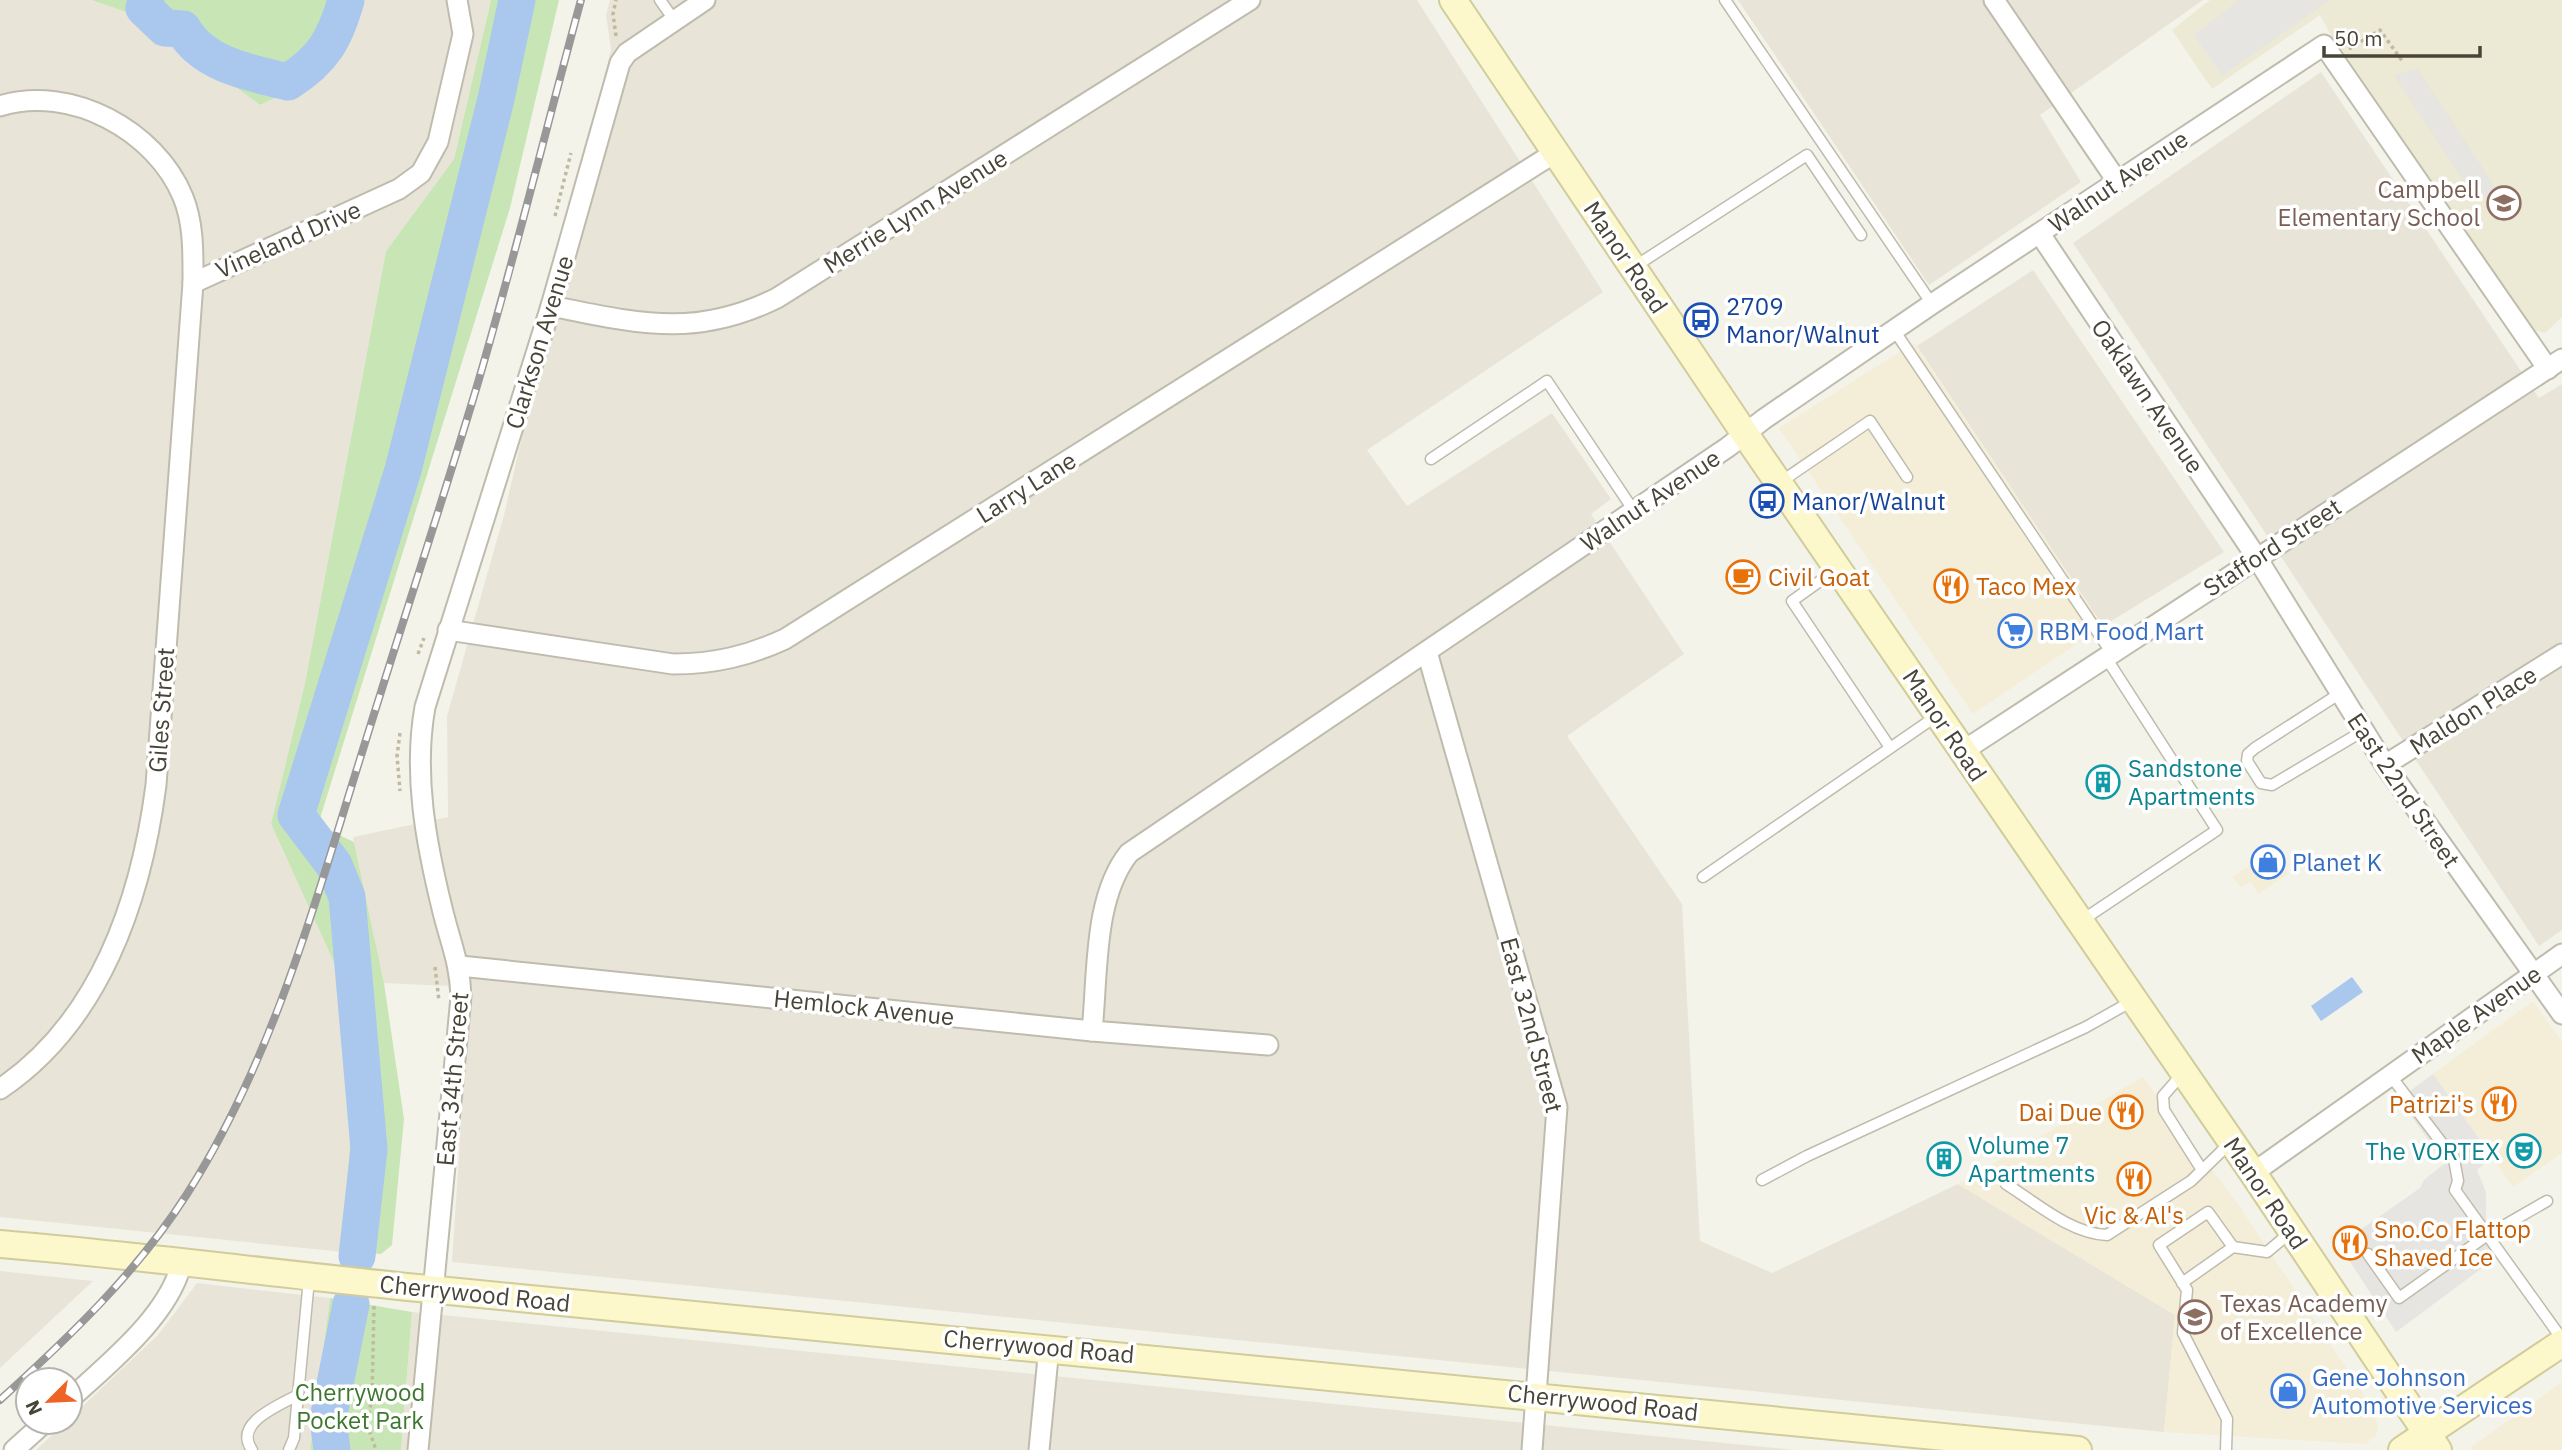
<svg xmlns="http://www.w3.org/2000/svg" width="2562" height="1450" font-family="'IBM Plex Sans',sans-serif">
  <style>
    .residential { fill: #e8e5d8 }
    .commercial { fill: #f4edd7 }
    .education { fill: #ece9d5 }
    .green { fill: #c8e6b5 }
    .parking { fill: #e6e5e1 }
    .water { fill: #aac7ed }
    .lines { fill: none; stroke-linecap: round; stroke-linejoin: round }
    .river { stroke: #aac7ed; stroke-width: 37 }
    .lane-casing { stroke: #bfbcad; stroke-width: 13 }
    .street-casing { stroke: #bfbcad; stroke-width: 23 }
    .secondary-casing { stroke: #d1cc9c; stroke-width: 30 }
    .path { stroke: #c0ba9f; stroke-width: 3.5; stroke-dasharray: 3.5 3.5; stroke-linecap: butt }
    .lane { stroke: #fff; stroke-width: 10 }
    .street { stroke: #fff; stroke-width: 19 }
    .secondary { stroke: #fcf8cc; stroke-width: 26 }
    .rail-casing { stroke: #989898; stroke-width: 8 }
    .rail { stroke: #fff; stroke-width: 5; stroke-dasharray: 16; stroke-linecap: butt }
    .labels { text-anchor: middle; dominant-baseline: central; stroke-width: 7; stroke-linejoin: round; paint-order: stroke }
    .street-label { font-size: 24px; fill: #484438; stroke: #fff }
    .education-label { font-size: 24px; fill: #785e54; stroke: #fff; text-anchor: end }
    .transit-label { font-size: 24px; fill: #164399; stroke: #fff; text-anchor: start }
    .food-label { font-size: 24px; fill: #c56008; stroke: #fff; text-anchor: start }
    .shop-label { font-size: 24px; fill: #366cbe; stroke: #fff; text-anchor: start }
    .culture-label { font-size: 24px; fill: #0d838f; stroke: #fff; text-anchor: start }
    .park-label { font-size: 24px; fill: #3e772e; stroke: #fff }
  </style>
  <rect width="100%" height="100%" fill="#f4f3ea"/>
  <!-- residential -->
  <g class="residential">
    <polygon points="0,0 91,0 141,17 260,105 321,77 362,0 491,0 454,159 386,251 305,683 271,824 338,970 351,1124 343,1252 0,1217"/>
    <polygon points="610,0 1417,0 1603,292 1367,450 1407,506 1552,413 1611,499 1591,514 1684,654 1567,736 1682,904 1700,1241 1772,1273 1958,1184 2175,1315 2164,1432 452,1262 470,987 384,983 353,837 448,817 447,716 504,515 611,49 606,15"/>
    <polygon points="1738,0 2203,0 2040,115 2081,182 1929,285"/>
    <polygon points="2321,72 2539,398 2562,384 2562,930 2539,946 2073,243"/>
    <polygon points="2033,270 2224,552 2103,626 1917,346"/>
    <polygon points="0,1271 93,1281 0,1368"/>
    <polygon points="197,1283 330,1298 310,1450 36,1450 66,1422 70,1422 70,1418 158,1335"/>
    <polygon points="412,1312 1796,1450 401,1450"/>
  </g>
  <!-- commercial -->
  <g class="commercial">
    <polygon points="1914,343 2103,626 1973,714 1779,428"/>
    <polygon points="2273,851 2288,874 2258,894 2251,882 2241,887 2232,877"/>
    <polygon points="2533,1001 2562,1042 2562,1153 2513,1187 2433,1074"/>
    <polygon points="2143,1077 2240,1207 2372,1407 2378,1427 2376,1436 2365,1444 2164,1432 2175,1315 1958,1184"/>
    <polygon points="2562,1382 2562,1450 2473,1450 2471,1447"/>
  </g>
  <!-- education -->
  <polygon class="education" points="2210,0 2562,0 2562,317 2545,333 2534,330 2335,43 2320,15 2212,89 2172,30"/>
  <!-- green -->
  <g class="green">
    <polygon points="91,0 362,0 321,77 260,105 141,17"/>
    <polygon points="491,0 559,0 510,208 318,825 354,842 384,983 404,1119 392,1245 381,1254 343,1252 351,1124 338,971 271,824 305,683 386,251 454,159"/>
    <polygon points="330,1298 412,1312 401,1450 310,1450"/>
  </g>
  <!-- parking -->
  <g class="parking">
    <polygon points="2239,0 2330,0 2222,76 2194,35"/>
    <polygon points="2417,69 2499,193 2476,199 2394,75"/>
    <polygon points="2433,1074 2492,1157 2477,1170 2486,1192 2486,1219 2505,1251 2396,1332 2339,1245 2420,1188 2424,1180 2445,1163 2399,1099"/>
  </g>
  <!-- water -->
  <polygon class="water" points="2352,977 2363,992 2321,1021 2311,1006"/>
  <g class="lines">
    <!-- river -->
    <g class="river">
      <path d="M146,0L144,8L165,28L183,29C203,65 251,73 288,82C323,60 335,39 346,0"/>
      <polyline points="357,1256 369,1149 347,897 334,865 296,815 403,470 496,99 517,0"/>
      <polyline points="332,1450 328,1419 351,1304"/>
    </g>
    <defs>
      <g id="lane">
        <polyline points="660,0 674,20"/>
        <polyline points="1725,0 1932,304"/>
        <polyline points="1634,267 1807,155 1861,235"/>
        <polyline points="1894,330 2111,652"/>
        <polyline points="1431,459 1547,381 1634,511"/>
        <polyline points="1779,483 1870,421 1907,477"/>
        <polyline points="1837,569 1792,601 1889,746"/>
        <polyline points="2339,694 2255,748 2248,754 2247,761 2261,783 2272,785 2363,731"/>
        <polyline points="1703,877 1938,715"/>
        <polyline points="2081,921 2217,830 2105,656"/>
        <polyline points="2183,1073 2163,1096 2164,1110 2202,1170"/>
        <polyline points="2390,1075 2454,1159 2458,1181 2455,1190 2562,1339"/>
        <polyline points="1762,1180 1807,1156 2086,1027 2134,1000"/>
        <path d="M2006,1184C2035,1202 2071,1234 2107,1235L2191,1181L2230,1143"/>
        <polyline points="2233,1247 2267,1252 2291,1232"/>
        <polyline points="2368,1254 2399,1298 2486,1236 2547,1201"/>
        <polyline points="2182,1283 2233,1247 2208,1212 2159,1245 2187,1290 2183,1333 2227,1419 2226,1450"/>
        <path d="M252,1450C233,1423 278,1406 298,1395"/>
        <polyline points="289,1450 294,1438 309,1279"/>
      </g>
      <g id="street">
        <polyline points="1994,0 2117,181"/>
        <path d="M0,106C71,84 156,131 183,197C194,224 193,254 193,283L156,785C141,900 100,1022 0,1089"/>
        <polyline points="2040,234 2257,558 2385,765 2562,1014"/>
        <polyline points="193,283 399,189 421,173 438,142 463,34 457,0"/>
        <path d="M551,306C637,323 694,339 777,298L1250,0"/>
        <path d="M448,630L673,664C714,664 748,656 785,639L1556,152"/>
        <polyline points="1427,652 1557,1107 1532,1450"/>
        <polyline points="1963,751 2562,359"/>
        <polyline points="2385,765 2562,654"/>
        <polyline points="460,966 1092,1031 1268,1045"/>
        <path d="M1092,1031C1098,975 1093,898 1129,853L1728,447L1764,419L1932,304L2324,45L2548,369"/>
        <polyline points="2253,1173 2562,954"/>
        <path d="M70,1399C109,1363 171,1314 182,1261"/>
        <polyline points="14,1450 45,1422"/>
        <path d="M418,1450L461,997C460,962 450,942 442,908C426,843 413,774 425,707L551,306L620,63L627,53L705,0"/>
        <polyline points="1039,1450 1049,1347"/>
      </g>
      <g id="secondary">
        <polyline points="1453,0 1745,434 2253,1173 2438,1450"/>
        <path d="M0,1244C146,1256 292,1276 438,1290C985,1343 1532,1395 2078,1450"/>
        <polyline points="2402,1450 2562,1343"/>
      </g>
    </defs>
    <!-- lane casing -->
    <use href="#lane" class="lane-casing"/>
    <!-- street casing -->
    <use href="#street" class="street-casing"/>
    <!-- secondary casing -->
    <use href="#secondary" class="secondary-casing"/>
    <!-- path -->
    <g class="path">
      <polyline points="616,36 613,14 616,0"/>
      <polyline points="2349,49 2380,30 2403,62"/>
      <polyline points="555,216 571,153"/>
      <polyline points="418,654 424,638"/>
      <polyline points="400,733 397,756 400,791"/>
      <polyline points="435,967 439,1001"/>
      <polyline points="374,1306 372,1398 367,1424 376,1450"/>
    </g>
    <!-- lane -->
    <use href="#lane" class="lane"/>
    <!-- street -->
    <use href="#street" class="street"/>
    <!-- secondary -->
    <use href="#secondary" class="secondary"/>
    <defs>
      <path id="rail" d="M0,1400C69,1337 136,1274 187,1194C275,1056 316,898 365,743C401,627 439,512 474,396C513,265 545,132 581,0"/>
    </defs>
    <!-- rail casing -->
    <use href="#rail" class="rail-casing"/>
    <!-- rail -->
    <use href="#rail" class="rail"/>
  </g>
  <!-- icons -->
  <defs>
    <symbol id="school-ring" viewBox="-11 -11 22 22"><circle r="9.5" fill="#fff" stroke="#8d6e63" stroke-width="1.5"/><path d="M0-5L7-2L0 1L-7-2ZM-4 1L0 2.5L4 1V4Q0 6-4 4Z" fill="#8d6e63"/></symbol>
    <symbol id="bus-ring" viewBox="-11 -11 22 22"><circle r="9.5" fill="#fff" stroke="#1a4fb4" stroke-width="1.5"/><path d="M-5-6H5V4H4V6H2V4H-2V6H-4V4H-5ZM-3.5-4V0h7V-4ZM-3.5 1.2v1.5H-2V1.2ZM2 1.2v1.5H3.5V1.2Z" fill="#1a4fb4"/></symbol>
    <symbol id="cafe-ring" viewBox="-11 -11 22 22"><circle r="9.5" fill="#fff" stroke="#e8710a" stroke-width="1.5"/><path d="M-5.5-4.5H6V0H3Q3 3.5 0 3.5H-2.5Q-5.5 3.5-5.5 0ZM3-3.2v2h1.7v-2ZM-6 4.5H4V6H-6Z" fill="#e8710a"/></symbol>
    <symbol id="restaurant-ring" viewBox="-11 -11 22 22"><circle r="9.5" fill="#fff" stroke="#e8710a" stroke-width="1.5"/><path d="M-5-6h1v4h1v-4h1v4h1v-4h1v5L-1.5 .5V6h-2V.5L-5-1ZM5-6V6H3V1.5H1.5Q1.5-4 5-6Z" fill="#e8710a"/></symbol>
    <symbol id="supermarket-ring" viewBox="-11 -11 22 22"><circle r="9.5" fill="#fff" stroke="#3f7fe0" stroke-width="1.5"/><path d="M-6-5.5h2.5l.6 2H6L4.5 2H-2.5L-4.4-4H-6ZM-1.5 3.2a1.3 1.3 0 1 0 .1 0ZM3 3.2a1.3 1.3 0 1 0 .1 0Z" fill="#3f7fe0"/></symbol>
    <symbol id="building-ring" viewBox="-11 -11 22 22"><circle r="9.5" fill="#fff" stroke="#0f9aa8" stroke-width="1.5"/><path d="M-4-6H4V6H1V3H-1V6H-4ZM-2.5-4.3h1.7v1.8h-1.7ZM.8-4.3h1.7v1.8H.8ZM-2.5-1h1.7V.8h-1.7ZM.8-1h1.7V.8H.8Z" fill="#0f9aa8"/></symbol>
    <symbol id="shop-ring" viewBox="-11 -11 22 22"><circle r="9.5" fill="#fff" stroke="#3f7fe0" stroke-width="1.5"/><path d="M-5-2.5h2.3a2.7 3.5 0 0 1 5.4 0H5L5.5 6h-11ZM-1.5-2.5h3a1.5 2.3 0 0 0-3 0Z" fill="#3f7fe0"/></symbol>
    <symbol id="theatre-ring" viewBox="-11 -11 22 22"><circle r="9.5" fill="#fff" stroke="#0f9aa8" stroke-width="1.5"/><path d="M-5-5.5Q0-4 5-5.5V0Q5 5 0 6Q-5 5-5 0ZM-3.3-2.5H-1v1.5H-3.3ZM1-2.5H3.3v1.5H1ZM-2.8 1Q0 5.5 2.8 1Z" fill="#0f9aa8"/></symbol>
  </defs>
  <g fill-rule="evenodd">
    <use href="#school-ring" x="2485" y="184" width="38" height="38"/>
    <use href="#bus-ring" x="1682" y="301" width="38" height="38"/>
    <use href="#bus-ring" x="1748" y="482" width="38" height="38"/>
    <use href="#cafe-ring" x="1724" y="558" width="38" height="38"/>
    <use href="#restaurant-ring" x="1932" y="567" width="38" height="38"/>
    <use href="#supermarket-ring" x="1996" y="612" width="38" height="38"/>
    <use href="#building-ring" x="2084" y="763" width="38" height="38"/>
    <use href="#shop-ring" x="2249" y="843" width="38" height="38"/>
    <use href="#restaurant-ring" x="2480" y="1085" width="38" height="38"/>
    <use href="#restaurant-ring" x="2107" y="1093" width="38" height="38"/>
    <use href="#theatre-ring" x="2505" y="1132" width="38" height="38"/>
    <use href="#building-ring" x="1925" y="1140" width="38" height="38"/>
    <use href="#restaurant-ring" x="2115" y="1160" width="38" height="38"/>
    <use href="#restaurant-ring" x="2331" y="1224" width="38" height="38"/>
    <use href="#school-ring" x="2176" y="1298" width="38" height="38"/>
    <use href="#shop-ring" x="2269" y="1372" width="38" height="38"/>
  </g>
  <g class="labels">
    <!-- street labels -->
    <g class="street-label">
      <text transform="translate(2118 181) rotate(-34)">Walnut Avenue</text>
      <text transform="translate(915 211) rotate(-32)">Merrie Lynn Avenue</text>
      <text transform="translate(288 239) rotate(-24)">Vineland Drive</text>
      <text transform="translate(1626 257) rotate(56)">Manor Road</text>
      <text transform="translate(539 342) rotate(-73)">Clarkson Avenue</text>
      <text transform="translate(2148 396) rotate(56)">Oaklawn Avenue</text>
      <text transform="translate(1026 487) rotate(-32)">Larry Lane</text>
      <text transform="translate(1650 500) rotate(-34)">Walnut Avenue</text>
      <text transform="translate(2272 547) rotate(-33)">Stafford Street</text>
      <text transform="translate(161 710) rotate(-86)">Giles Street</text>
      <text transform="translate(2473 710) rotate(-32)">Maldon Place</text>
      <text transform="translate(1945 725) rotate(56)">Manor Road</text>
      <text transform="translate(2404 790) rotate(56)">East 22nd Street</text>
      <text transform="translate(864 1007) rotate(6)">Hemlock Avenue</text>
      <text transform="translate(2476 1014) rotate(-35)">Maple Avenue</text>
      <text transform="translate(1532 1025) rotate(75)">East 32nd Street</text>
      <text transform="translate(452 1079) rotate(-85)">East 34th Street</text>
      <text transform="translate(2266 1193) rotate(56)">Manor Road</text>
      <text transform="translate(475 1293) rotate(6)">Cherrywood Road</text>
      <text transform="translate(1039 1346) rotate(5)">Cherrywood Road</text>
      <text transform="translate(1603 1402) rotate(6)">Cherrywood Road</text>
    </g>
    <!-- education labels -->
    <g class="education-label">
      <text x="2480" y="189">Campbell<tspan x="2480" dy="28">Elementary School</tspan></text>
      <text x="2220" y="1303" text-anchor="start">Texas Academy<tspan x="2220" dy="28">of Excellence</tspan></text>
    </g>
    <!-- transit labels -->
    <g class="transit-label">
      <text x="1726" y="306">2709<tspan x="1726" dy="28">Manor/Walnut</tspan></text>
      <text x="1792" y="501">Manor/Walnut</text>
    </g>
    <!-- food labels -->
    <g class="food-label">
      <text x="1768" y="577">Civil Goat</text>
      <text x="1976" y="586">Taco Mex</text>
      <text x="2474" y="1104" text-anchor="end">Patrizi's</text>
      <text x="2102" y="1112" text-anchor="end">Dai Due</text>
      <text x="2134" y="1215" text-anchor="middle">Vic &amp; Al's</text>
      <text x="2374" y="1229">Sno.Co Flattop<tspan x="2374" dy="28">Shaved Ice</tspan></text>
    </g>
    <!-- shop labels -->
    <g class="shop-label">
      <text x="2039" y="631">RBM Food Mart</text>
      <text x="2292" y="862">Planet K</text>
      <text x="2312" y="1377">Gene Johnson<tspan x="2312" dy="28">Automotive Services</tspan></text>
    </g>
    <!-- culture labels -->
    <g class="culture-label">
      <text x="2128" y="768">Sandstone<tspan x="2128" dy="28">Apartments</tspan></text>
      <text x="1968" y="1145">Volume 7<tspan x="1968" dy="28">Apartments</tspan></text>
      <text x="2500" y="1151" text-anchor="end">The VORTEX</text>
    </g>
    <!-- park labels -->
    <g class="park-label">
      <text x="360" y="1392">Cherrywood<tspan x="360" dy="28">Pocket Park</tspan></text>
    </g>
  </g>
  <!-- north arrow -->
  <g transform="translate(49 1401) rotate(246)"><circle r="33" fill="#ffffff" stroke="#b6b4af" stroke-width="2"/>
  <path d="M0-5L12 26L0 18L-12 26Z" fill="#ef6426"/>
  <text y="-10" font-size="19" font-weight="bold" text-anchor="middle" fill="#484438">N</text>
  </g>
  <!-- scale -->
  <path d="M2324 46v10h156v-10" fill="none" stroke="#484438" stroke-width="3.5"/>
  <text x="2334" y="46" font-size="21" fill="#484438" stroke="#ffffff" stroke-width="5" paint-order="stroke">50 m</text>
</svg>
